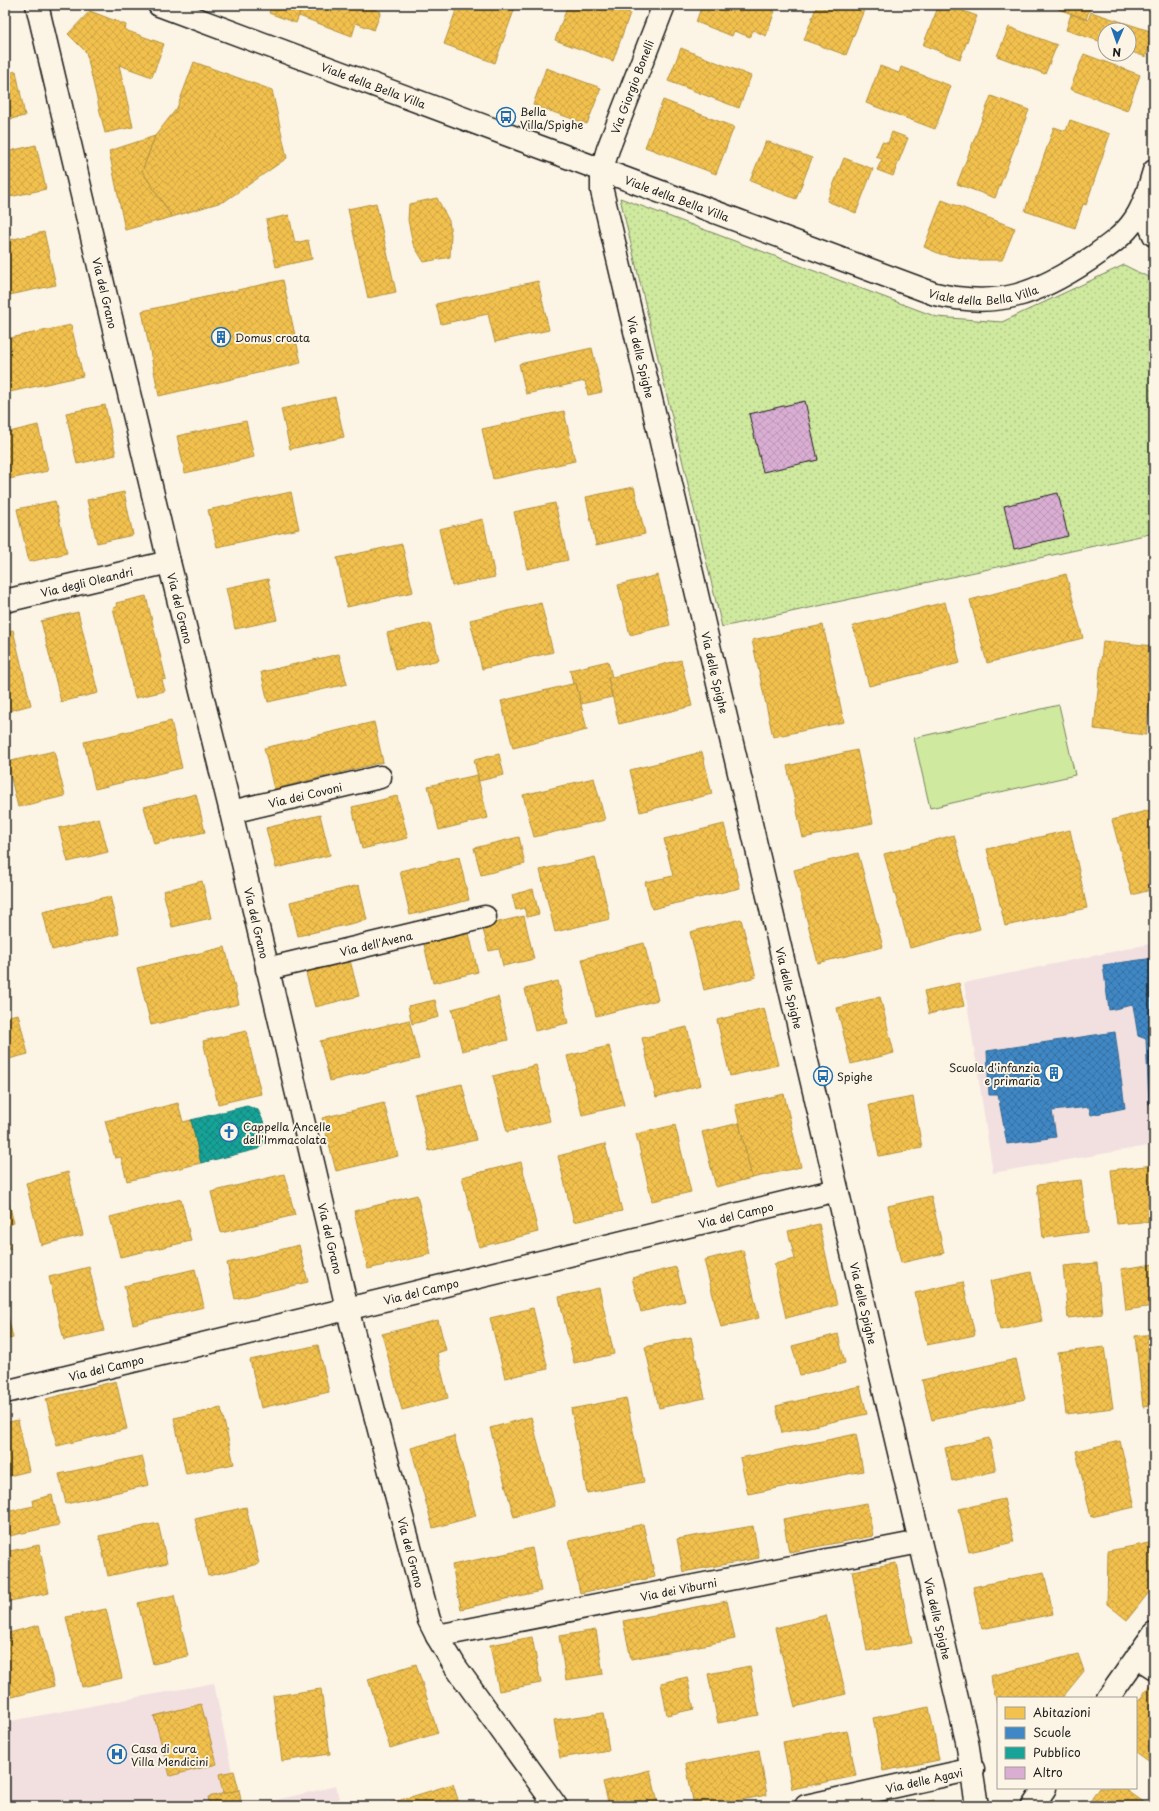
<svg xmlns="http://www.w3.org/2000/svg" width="1159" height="1811" font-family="'Playpen Sans',sans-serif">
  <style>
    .built { fill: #f2e0e0 }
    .green { fill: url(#green-dots); stroke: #76825e }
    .pitch { fill: #cfe99f; stroke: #76825e }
    .homes { fill: url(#homes-cross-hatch); stroke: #b2903f }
    .schools { fill: url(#schools-cross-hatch); stroke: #346892 }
    .public { fill: url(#public-cross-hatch); stroke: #187a73 }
    .building { fill: url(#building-cross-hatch); stroke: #1c1c1c }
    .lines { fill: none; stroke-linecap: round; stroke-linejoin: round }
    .minor-casing { stroke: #1c1c1c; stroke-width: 25 }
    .minor { stroke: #fcf5e5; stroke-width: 22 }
    .labels { text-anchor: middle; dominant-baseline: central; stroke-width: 4; stroke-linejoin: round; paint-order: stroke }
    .street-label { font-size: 11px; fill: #1c1c1c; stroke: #fcf5e5 }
    .poi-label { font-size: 11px; fill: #1c1c1c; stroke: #fcf5e5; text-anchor: start }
  </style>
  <defs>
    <pattern id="green-dots" width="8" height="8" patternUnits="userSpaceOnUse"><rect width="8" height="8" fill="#cfe99f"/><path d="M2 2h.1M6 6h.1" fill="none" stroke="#b1c788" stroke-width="1.8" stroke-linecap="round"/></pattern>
    <pattern id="homes-cross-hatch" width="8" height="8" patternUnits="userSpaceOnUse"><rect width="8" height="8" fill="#f2c14e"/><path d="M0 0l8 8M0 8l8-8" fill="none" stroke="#cfa544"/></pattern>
    <pattern id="schools-cross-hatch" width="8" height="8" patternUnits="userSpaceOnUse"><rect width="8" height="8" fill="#3f88c5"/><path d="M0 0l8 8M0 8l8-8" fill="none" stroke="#346e9f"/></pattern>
    <pattern id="public-cross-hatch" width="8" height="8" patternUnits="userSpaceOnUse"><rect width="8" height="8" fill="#17a398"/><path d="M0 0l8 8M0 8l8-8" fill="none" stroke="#14847b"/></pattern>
    <pattern id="building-cross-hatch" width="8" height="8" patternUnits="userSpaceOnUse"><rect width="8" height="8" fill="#daaed3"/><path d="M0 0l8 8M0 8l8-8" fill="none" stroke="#ba95b5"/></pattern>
  </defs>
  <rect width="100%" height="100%" fill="#fcf5e5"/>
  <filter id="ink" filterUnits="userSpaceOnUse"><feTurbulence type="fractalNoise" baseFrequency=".025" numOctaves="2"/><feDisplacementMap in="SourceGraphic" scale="8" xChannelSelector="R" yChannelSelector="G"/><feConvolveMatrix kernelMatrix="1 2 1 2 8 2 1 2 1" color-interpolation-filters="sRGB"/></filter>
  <g filter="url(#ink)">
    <!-- built -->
    <g class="built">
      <polygon points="1154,943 1154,1145 993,1173 964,983"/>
      <polygon points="214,1683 239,1806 10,1806 5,1786 5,1722"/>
      <polygon points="336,1786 341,1806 250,1806"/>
    </g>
    <!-- green -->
    <polygon class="green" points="620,198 937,317 1002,322 1124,265 1150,278 1154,308 1154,533 722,627"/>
    <!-- pitch -->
    <polygon class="pitch" points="1059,705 1075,775 930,808 914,738"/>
    <!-- homes -->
    <g class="homes">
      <polygon points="272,5 303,5 296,23 269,13"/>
      <polygon points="303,5 363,5 381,12 374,30 356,23 352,36 299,16"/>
      <polygon points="458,5 516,5 495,63 444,44"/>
      <polygon points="568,5 607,5 630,13 613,61 555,40"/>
      <polygon points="702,5 759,5 775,11 766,36 753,30 750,37 734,31 732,36 696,22"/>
      <polygon points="817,5 866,5 846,55 804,40"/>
      <polygon points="939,5 947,5 977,16 960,59 923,45"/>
      <polygon points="1060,5 1091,5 1086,19 1058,9"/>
      <polygon points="90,11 126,25 125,30 164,44 152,77 119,65 133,127 105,133 86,52 68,34"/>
      <polygon points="1091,12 1153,32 1146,57 1129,51 1129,30 1105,30 1105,43 1066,30 1071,14 1088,20"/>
      <polygon points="1009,27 1057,45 1045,74 997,56"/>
      <polygon points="681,48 751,76 739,108 668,81"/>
      <polygon points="1084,54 1140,75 1127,111 1070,89"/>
      <polygon points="194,62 272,90 287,158 225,201 172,217 142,171 155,136 177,108"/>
      <polygon points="880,66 899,73 901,67 951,86 935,129 866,103"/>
      <polygon points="546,68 601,88 587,124 533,105"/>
      <polygon points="16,71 25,116 5,120 5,74"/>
      <polygon points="991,96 1029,110 995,198 957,184"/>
      <polygon points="663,100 734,127 716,174 645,147"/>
      <polygon points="1070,120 1110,134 1086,205 1083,204 1075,228 1025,211 1054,127 1066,131"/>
      <polygon points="892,132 908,138 893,176 877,170 882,159 876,157 882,142 888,143"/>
      <polygon points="155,136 142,171 172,217 125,230 109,151"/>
      <polygon points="766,141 812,158 796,199 750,181"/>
      <polygon points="36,145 46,189 5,198 5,152"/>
      <polygon points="844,158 873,169 856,213 827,201"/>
      <polygon points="437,198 449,221 451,234 450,257 424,262 413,244 408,220 409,204"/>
      <polygon points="942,200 1015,228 1002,260 973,260 940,254 924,247"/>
      <polygon points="376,203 396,292 368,298 348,209"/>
      <polygon points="289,215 295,243 308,240 312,259 276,267 266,220"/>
      <polygon points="44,232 56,285 5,296 5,241"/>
      <polygon points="283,280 301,363 159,396 142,311"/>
      <polygon points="538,281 549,330 495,342 488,314 441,324 436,304"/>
      <polygon points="71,325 83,376 5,393 5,339"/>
      <polygon points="592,348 602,392 588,395 585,381 526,394 519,364"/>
      <polygon points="335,397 344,437 290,449 281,409"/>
      <polygon points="105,405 116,455 77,464 66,413"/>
      <polygon points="564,411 575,461 493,479 482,429"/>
      <polygon points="246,421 254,457 185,473 177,436"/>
      <polygon points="38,425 48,471 9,479 5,462 5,433"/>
      <polygon points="634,487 645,534 596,545 586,497"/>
      <polygon points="124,492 133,535 97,543 87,500"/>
      <polygon points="291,492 299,529 217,547 208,510"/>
      <polygon points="55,501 67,553 29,562 17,509"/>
      <polygon points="555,503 568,560 527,569 514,512"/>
      <polygon points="483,519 495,577 452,586 439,529"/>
      <polygon points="402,544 413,592 347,607 337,558"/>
      <polygon points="1066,574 1083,638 987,663 970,600"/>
      <polygon points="658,575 670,625 630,635 618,585"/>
      <polygon points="268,579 277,620 235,629 226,588"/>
      <polygon points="146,596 166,679 162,680 165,691 135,698 113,608 117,607 116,603"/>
      <polygon points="945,602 960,663 869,686 853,626"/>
      <polygon points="541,603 553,652 482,669 470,620"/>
      <polygon points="78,612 98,693 61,702 41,621"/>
      <polygon points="430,623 439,660 396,670 387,633"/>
      <polygon points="823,625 844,722 773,737 752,640"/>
      <polygon points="13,630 31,705 5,712 5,632"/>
      <polygon points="1103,641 1154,646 1154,665 1146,735 1094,729"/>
      <polygon points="339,654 347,684 268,702 261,672"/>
      <polygon points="681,660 692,706 619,724 608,678"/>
      <polygon points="608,661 612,677 608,678 612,697 581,704 576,683 573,684 570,670"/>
      <polygon points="576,683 587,730 513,748 501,701"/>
      <polygon points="171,721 182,768 95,789 84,742"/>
      <polygon points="374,722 383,762 274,789 264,748"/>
      <polygon points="857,750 873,823 803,838 787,766"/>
      <polygon points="54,751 65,796 18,807 7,762"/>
      <polygon points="702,752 712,794 640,812 630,770"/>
      <polygon points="499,754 504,775 479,781 474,760"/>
      <polygon points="477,775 488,818 439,830 428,786"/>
      <polygon points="594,778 605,820 534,837 523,795"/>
      <polygon points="196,794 205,832 154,844 144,807"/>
      <polygon points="397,796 408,838 362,849 352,807"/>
      <polygon points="1154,809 1154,889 1132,895 1112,820"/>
      <polygon points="320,815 330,855 276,868 266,828"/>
      <polygon points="99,818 108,852 68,862 59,828"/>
      <polygon points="724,824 740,888 652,909 645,882 673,876 664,839"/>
      <polygon points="1070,830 1087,908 1005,926 987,849"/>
      <polygon points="954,835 980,929 910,948 884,854"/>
      <polygon points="519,837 525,864 481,875 474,848"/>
      <polygon points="858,853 883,947 818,963 794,870"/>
      <polygon points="459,857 469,900 410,915 400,871"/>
      <polygon points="595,857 610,919 555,932 540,870"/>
      <polygon points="202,881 211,918 172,927 163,891"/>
      <polygon points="359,885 367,920 298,936 290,902"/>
      <polygon points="533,889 539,914 527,917 524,908 516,910 512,895"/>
      <polygon points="110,896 119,934 52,950 43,912"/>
      <polygon points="524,916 534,959 503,966 499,949 489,951 482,926"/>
      <polygon points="741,919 756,977 704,990 690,932"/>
      <polygon points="468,929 478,972 433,983 423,940"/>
      <polygon points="644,943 658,1000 596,1016 582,959"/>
      <polygon points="5,947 9,963 5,964"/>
      <polygon points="225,947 239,1004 151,1025 137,968"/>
      <polygon points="349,956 359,996 315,1007 304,966"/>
      <polygon points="558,981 568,1023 535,1031 525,989"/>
      <polygon points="959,983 964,1006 929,1014 924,991"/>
      <polygon points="498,997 508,1040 462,1051 452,1009"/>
      <polygon points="880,997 894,1053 851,1064 837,1008"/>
      <polygon points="435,1000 439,1017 412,1024 408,1006"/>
      <polygon points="764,1008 778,1065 730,1076 717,1020"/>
      <polygon points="18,1014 28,1054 5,1060 5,1017"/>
      <polygon points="409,1020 419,1059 330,1081 320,1041"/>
      <polygon points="687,1027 701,1085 656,1097 642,1038"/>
      <polygon points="246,1031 261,1094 218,1104 203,1041"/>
      <polygon points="609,1046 624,1105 582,1115 567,1056"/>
      <polygon points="536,1065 550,1121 507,1132 493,1076"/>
      <polygon points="462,1084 476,1140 429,1151 415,1095"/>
      <polygon points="784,1094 801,1167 752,1178 735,1105"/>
      <polygon points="913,1097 922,1148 879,1156 869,1105"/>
      <polygon points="178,1103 183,1122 191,1120 201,1163 127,1181 121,1157 115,1158 105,1121"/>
      <polygon points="384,1103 398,1156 336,1171 322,1118"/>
      <polygon points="739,1123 752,1178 716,1187 702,1132"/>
      <polygon points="675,1125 691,1192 652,1201 636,1134"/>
      <polygon points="605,1144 622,1211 574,1222 558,1156"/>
      <polygon points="521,1162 538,1232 479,1247 462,1177"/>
      <polygon points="1153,1165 1154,1221 1117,1224 1111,1170"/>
      <polygon points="68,1172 83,1235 41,1245 26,1183"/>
      <polygon points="284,1174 295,1215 221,1233 211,1192"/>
      <polygon points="1081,1180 1088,1232 1043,1238 1037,1185"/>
      <polygon points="417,1195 431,1254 368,1269 354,1211"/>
      <polygon points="931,1196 944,1253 901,1263 888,1206"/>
      <polygon points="181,1199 191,1241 120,1257 110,1217"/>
      <polygon points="8,1200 14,1223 5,1226 5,1201"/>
      <polygon points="819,1224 837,1305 786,1318 774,1264 795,1259 788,1231"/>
      <polygon points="5,1228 10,1249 5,1250"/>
      <polygon points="299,1245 308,1282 235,1299 227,1263"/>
      <polygon points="743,1250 759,1318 721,1327 704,1260"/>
      <polygon points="1097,1263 1102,1314 1068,1318 1063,1266"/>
      <polygon points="1154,1264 1154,1306 1126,1310 1121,1269"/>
      <polygon points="89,1267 104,1331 64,1340 49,1277"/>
      <polygon points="676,1267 685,1301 641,1312 632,1278"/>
      <polygon points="195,1269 204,1307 133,1324 124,1286"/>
      <polygon points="1031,1272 1042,1321 1000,1330 990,1281"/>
      <polygon points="963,1282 975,1335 927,1345 915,1293"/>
      <polygon points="599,1288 614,1354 574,1363 559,1297"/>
      <polygon points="533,1308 548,1369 505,1378 490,1318"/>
      <polygon points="5,1317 8,1317 13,1338 5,1340"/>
      <polygon points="438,1320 446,1350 437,1353 448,1398 402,1410 382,1334"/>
      <polygon points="838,1334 845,1363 800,1375 792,1346"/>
      <polygon points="1154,1334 1154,1405 1143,1407 1135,1336"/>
      <polygon points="691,1337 705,1398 659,1408 645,1347"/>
      <polygon points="318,1345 329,1392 261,1408 250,1360"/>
      <polygon points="1104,1347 1113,1408 1066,1414 1058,1353"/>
      <polygon points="1016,1359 1025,1399 932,1420 922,1380"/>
      <polygon points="116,1381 127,1429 57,1446 46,1399"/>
      <polygon points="860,1386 867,1414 782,1433 776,1406"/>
      <polygon points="626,1398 644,1482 587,1493 571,1409"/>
      <polygon points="221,1408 234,1464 186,1474 174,1418"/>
      <polygon points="531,1417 555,1506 514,1517 490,1428"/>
      <polygon points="18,1420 29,1471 5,1477 5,1423"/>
      <polygon points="856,1434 863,1471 748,1494 740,1458"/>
      <polygon points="454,1436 476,1516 433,1528 411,1448"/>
      <polygon points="989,1438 996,1471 952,1481 945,1448"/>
      <polygon points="1120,1441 1135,1507 1091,1517 1076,1451"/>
      <polygon points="142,1456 149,1485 66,1504 59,1474"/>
      <polygon points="52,1495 59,1525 5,1537 5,1512 34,1506 33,1500"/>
      <polygon points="1004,1499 1014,1542 969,1552 959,1509"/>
      <polygon points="867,1503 873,1536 789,1552 783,1519"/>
      <polygon points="246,1507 259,1564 208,1576 195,1519"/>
      <polygon points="158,1523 167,1563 108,1576 99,1536"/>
      <polygon points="643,1524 655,1577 580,1593 569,1541"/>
      <polygon points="753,1526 759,1558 683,1572 677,1539"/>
      <polygon points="1154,1542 1154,1586 1127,1620 1107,1604 1108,1551"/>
      <polygon points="39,1545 49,1593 5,1602 5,1552"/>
      <polygon points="532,1548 541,1591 461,1609 452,1565"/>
      <polygon points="896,1563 912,1643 867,1651 852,1571"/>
      <polygon points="1044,1572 1053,1614 982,1629 973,1587"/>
      <polygon points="174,1595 188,1656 153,1664 138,1603"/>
      <polygon points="727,1601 735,1639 631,1659 623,1621"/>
      <polygon points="106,1609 122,1678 82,1687 66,1617"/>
      <polygon points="826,1615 846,1694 795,1707 775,1628"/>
      <polygon points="39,1625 54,1686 5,1699 5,1634"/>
      <polygon points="596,1630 603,1674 566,1680 559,1636"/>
      <polygon points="532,1637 541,1683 499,1691 490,1645"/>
      <polygon points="1078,1654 1084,1671 1062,1698 998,1698 998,1708 990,1676"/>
      <polygon points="416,1664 438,1733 390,1748 368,1679"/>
      <polygon points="750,1666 759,1715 718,1723 708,1674"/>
      <polygon points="687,1677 694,1709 667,1715 661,1683"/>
      <polygon points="1151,1683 1154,1684 1154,1765 1136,1752 1136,1705"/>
      <polygon points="321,1689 330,1754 282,1761 273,1696"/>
      <polygon points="201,1704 217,1764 170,1776 154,1716"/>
      <polygon points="929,1707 939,1760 883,1771 873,1718"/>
      <polygon points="603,1713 609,1750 560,1758 554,1720"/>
      <polygon points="847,1730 856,1776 792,1789 783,1742"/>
      <polygon points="759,1750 767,1795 709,1806 694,1806 686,1764"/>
      <polygon points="650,1770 659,1806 609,1806 603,1782"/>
      <polygon points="234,1771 239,1790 223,1794 219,1774"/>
      <polygon points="453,1784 459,1803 450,1806 381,1806"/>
      <polygon points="1099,1788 1124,1788 1149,1806 1087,1806"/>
      <polygon points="239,1790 242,1806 210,1806 208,1797"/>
      <polygon points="934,1800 935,1806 899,1806"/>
    </g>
    <!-- schools -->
    <g class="schools">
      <polygon points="1154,958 1154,1103 1149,1104 1146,1039 1138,1036 1133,1005 1109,1010 1103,965"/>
      <polygon points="1115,1032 1125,1108 1091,1115 1089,1107 1052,1111 1056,1137 1007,1144 998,1095 989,1095 987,1051"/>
    </g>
    <!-- public -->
    <polygon class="public" points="247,1106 258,1110 265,1125 266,1140 258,1149 201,1163 191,1120"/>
    <!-- building -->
    <g class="building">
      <polygon points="805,401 818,460 763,472 749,414"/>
      <polygon points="1058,493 1068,536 1014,549 1004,506"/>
    </g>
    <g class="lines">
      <defs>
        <g id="minor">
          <path id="s1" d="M37,5L169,562L231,812L347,1308L429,1620L437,1636L455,1666L556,1806"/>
          <path id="s2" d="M159,5L935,294C999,309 1037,294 1090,259C1107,247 1123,237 1135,219C1145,205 1149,187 1154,171"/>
          <path id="s3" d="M664,5L608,149L602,169V191L967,1741L977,1806"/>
          <polyline points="1142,209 1154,235"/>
          <path id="s4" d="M5,601L169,562"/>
          <path id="s5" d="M231,812L380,777"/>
          <path id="s6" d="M267,969L485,917"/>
          <path id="s7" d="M5,1392L837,1190"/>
          <path id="s8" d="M437,1636L920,1542"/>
          <polyline points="1137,1657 1154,1668"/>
          <polyline points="1108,1698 1154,1633"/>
          <path id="s9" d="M806,1806L973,1769"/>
          <polyline points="1033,1806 1045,1788"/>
        </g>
      </defs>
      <!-- minor casing -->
      <use href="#minor" class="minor-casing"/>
      <!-- minor -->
      <use href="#minor" class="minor"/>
    </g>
  </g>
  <!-- icons -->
  <defs>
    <symbol id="bus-ring" viewBox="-11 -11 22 22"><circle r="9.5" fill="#fcf5e5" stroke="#1f6fb2" stroke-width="1.5"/><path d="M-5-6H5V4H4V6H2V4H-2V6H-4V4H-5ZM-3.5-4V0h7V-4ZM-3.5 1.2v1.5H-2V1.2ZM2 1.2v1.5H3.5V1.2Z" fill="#1f6fb2"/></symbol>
    <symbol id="building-ring" viewBox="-11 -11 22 22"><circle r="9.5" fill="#fcf5e5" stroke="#1f6fb2" stroke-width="1.5"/><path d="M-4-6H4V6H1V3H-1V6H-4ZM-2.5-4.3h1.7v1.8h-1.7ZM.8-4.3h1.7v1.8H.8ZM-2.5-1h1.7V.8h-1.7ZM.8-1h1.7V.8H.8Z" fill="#1f6fb2"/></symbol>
    <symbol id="church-ring" viewBox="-11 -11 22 22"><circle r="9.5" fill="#fcf5e5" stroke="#1f6fb2" stroke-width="1.5"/><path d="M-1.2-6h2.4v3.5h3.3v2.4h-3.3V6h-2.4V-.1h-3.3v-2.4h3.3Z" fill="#1f6fb2"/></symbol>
    <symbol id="hospital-ring" viewBox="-11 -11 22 22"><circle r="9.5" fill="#fcf5e5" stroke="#1f6fb2" stroke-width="1.5"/><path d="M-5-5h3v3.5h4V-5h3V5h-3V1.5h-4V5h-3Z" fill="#1f6fb2"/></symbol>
  </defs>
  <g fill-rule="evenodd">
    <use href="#bus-ring" x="495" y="106" width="22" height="22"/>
    <use href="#building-ring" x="210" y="326" width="22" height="22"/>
    <use href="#building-ring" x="1043" y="1062" width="22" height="22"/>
    <use href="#bus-ring" x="812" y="1065" width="22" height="22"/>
    <use href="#church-ring" x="218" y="1121" width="22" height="22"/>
    <use href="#hospital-ring" x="106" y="1743" width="22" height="22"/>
  </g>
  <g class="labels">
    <!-- street labels -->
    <g class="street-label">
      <text stroke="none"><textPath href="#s2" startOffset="229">Viale della Bella Villa</textPath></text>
      <text transform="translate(632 87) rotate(-69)">Via Giorgio Bonelli</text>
      <text stroke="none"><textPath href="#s2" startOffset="553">Viale della Bella Villa</textPath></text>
      <text stroke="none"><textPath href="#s2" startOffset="877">Viale della Bella Villa</textPath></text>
      <text stroke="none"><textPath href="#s1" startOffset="296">Via del Grano</textPath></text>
      <text stroke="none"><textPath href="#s3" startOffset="368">Via delle Spighe</textPath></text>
      <text stroke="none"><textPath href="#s4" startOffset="84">Via degli Oleandri</textPath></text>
      <text stroke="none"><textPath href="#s1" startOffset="620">Via del Grano</textPath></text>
      <text stroke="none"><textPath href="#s3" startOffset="692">Via delle Spighe</textPath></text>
      <text stroke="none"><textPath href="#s5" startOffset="76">Via dei Covoni</textPath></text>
      <text stroke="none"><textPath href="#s1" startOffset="944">Via del Grano</textPath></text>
      <text stroke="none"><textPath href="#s6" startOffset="112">Via dell'Avena</textPath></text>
      <text stroke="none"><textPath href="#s3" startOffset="1016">Via delle Spighe</textPath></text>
      <text stroke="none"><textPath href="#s7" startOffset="752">Via del Campo</textPath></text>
      <text stroke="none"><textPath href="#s1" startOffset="1268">Via del Grano</textPath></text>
      <text stroke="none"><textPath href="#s7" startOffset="428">Via del Campo</textPath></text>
      <text stroke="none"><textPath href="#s3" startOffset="1340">Via delle Spighe</textPath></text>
      <text stroke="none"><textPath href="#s7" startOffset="104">Via del Campo</textPath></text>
      <text stroke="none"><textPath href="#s1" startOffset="1592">Via del Grano</textPath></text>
      <text stroke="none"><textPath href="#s8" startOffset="246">Via dei Viburni</textPath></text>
      <text stroke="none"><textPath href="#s3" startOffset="1664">Via delle Spighe</textPath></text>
      <text stroke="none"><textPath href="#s9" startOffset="121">Via delle Agavi</textPath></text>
    </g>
    <!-- poi labels -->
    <g class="poi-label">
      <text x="520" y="111">Bella<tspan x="520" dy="13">Villa/Spighe</tspan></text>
      <text x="235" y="337">Domus croata</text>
      <text x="1040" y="1067" text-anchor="end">Scuola d'infanzia<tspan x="1040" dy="13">e primaria</tspan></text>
      <text x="837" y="1076">Spighe</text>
      <text x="243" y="1126">Cappella Ancelle<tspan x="243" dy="13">dell'Immacolata</tspan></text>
      <text x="131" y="1748">Casa di cura<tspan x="131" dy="13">Villa Mendicini</tspan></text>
    </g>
  </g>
  <!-- margin -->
  <rect width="1159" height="1811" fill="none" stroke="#fcf5e5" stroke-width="20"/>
  <rect x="10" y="10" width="1139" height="1791" fill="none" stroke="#1c1c1c" stroke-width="1.5" filter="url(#ink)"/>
  <!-- legend -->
  <rect x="997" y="1697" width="140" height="92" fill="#fcf5e5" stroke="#a29e95"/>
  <rect x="1005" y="1707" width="20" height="12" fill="#f2c14e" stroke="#a29e95"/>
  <text x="1033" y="1717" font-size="12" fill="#1c1c1c">Abitazioni</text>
  <rect x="1005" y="1727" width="20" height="12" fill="#3f88c5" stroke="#a29e95"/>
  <text x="1033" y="1737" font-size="12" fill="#1c1c1c">Scuole</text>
  <rect x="1005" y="1747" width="20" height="12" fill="#17a398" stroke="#a29e95"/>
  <text x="1033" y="1757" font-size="12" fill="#1c1c1c">Pubblico</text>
  <rect x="1005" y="1767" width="20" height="12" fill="#daaed3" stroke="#a29e95"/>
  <text x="1033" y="1777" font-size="12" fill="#1c1c1c">Altro</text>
  <!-- north arrow -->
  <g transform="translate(1117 42) rotate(182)"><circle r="19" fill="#fcf5e5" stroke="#a29e95"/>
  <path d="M0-3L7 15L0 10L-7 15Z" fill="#1f6fb2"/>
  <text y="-6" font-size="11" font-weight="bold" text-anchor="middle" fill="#1c1c1c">N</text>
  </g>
</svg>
